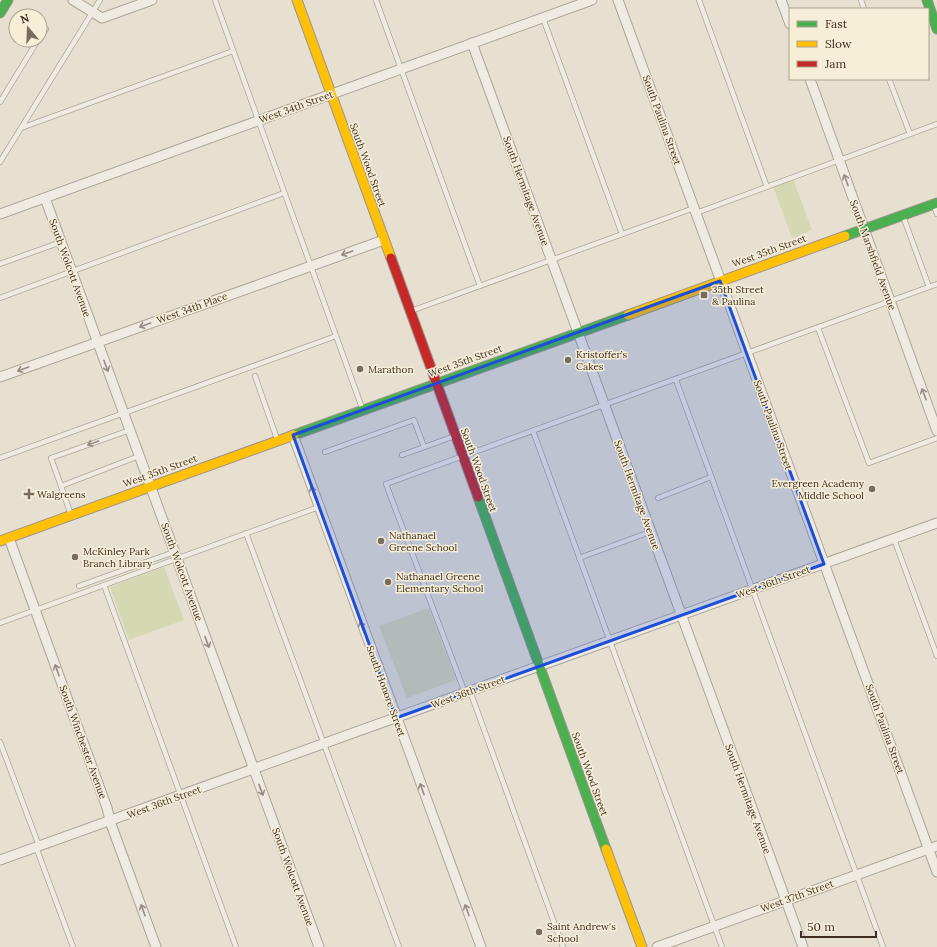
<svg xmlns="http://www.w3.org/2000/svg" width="937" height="947" font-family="Lora,serif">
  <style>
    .green { fill: #d6d7b3 }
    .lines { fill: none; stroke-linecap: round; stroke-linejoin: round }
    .lane-casing { stroke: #ada599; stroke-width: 6 }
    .street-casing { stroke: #ada599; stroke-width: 11 }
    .fast-casing { stroke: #9c958a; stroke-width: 11 }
    .slow-casing { stroke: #9c958a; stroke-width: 11 }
    .jam-casing { stroke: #9c958a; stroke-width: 11 }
    .lane { stroke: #efebe3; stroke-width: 4.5 }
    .street { stroke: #efebe3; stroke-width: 9 }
    .fast { stroke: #4caf50; stroke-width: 9 }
    .slow { stroke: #ffc107; stroke-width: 9 }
    .jam { stroke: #c62828; stroke-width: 9 }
    .oneway { stroke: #968c82 }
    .marked { fill: #1d4ed8; fill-opacity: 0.2; stroke: #1d4ed8; stroke-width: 3; stroke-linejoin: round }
    .poi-dot { fill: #786c5e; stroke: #f7eed8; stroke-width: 1.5 }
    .labels { text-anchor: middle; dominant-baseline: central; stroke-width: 3; stroke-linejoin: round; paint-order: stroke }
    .street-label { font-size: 10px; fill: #3d2e20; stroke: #f7eed8 }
    .poi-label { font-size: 10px; fill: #3d2e20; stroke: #f7eed8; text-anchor: start }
  </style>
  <rect width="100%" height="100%" fill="#e7e0d1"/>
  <!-- green -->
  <g class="green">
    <polygon points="793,179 812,230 792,238 773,186"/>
    <polygon points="164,567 184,620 129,640 110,587"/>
    <polygon points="429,608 456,680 407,698 379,626"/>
  </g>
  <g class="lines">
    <defs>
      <g id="lane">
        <polyline points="215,0 362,408"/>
        <polyline points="376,0 480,286"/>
        <polyline points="699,0 767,187"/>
        <polyline points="861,0 864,9"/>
        <polyline points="543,18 622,234"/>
        <polyline points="40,38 46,29"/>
        <polyline points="889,79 910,134"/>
        <polyline points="0,102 38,40"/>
        <polyline points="21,128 233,51"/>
        <polyline points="0,162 100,0"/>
        <polyline points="934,205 937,214"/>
        <polyline points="696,213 937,124"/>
        <polyline points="903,216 929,287"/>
        <polyline points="0,264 61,242"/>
        <polyline points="0,298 284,193"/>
        <polyline points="411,311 694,208"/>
        <polyline points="818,328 869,463 937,438"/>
        <polyline points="255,376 277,439"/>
        <polyline points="676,380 883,947"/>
        <polyline points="130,430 51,458 61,486 139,456"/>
        <polyline points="533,431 722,947"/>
        <polyline points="325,452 414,420 424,447"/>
        <polyline points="402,455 455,436"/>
        <polyline points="0,458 336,336"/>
        <polyline points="61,486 71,515"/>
        <polyline points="658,498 711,477"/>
        <polyline points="246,533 399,947"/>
        <polyline points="894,539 937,656"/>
        <polyline points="579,558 650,532"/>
        <polyline points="104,585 236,947"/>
        <polyline points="79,586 174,552"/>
        <polyline points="0,623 319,507"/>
        <polyline points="470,691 563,947"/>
        <polyline points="465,693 386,484 937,284"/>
        <polyline points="0,742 39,846"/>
        <polyline points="36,847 73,947"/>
      </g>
      <g id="street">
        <polyline points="73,0 102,18 152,0"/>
        <polyline points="618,0 937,872"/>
        <polyline points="781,0 790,24"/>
        <polyline points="472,43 803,947"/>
        <polyline points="810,79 937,431"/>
        <polyline points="45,198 319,947"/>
        <polyline points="0,214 592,0"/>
        <polyline points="0,377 384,240"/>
        <polyline points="293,435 481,947"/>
        <polyline points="9,538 107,808 111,824 156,947"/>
        <polyline points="0,860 937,523"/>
        <polyline points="657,947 937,846"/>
      </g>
      <g id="fast">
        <polyline points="927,0 937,29"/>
        <polyline points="0,13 8,0"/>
        <polyline points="845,236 937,203"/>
        <polyline points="294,435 628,315"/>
        <polyline points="478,497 606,849"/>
      </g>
      <g id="slow">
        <polyline points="297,0 391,258"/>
        <polyline points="628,315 845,236"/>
        <polyline points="0,541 294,435"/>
        <polyline points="606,849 642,947"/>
      </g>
      <polyline id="jam" points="391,258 478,497"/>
    </defs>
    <!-- lane casing -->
    <use href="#lane" class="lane-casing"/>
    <!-- street casing -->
    <use href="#street" class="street-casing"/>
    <!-- fast casing -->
    <use href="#fast" class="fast-casing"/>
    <!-- slow casing -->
    <use href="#slow" class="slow-casing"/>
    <!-- jam casing -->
    <use href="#jam" class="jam-casing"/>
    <!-- lane -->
    <use href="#lane" class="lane"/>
    <!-- street -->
    <use href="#street" class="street"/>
    <!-- fast -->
    <use href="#fast" class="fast"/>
    <!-- slow -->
    <use href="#slow" class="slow"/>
    <!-- jam -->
    <use href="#jam" class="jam"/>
  </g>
  <!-- one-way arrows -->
  <defs><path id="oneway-shaft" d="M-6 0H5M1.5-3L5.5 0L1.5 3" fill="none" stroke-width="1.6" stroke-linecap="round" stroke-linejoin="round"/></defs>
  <g class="oneway">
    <use href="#oneway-shaft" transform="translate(846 180) rotate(-110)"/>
    <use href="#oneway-shaft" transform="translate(347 253) rotate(160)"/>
    <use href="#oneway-shaft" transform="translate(145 325) rotate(160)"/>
    <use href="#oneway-shaft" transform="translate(106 366) rotate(70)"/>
    <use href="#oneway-shaft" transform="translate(23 369) rotate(160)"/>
    <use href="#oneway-shaft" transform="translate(924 394) rotate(-110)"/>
    <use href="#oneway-shaft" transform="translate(93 443) rotate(160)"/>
    <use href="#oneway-shaft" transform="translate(313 492) rotate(-110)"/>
    <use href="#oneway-shaft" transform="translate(362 627) rotate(-110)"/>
    <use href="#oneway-shaft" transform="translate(207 642) rotate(70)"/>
    <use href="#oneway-shaft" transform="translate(57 670) rotate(-110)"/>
    <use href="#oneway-shaft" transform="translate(422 789) rotate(-110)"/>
    <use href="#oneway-shaft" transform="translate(261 790) rotate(70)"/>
    <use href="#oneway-shaft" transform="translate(143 910) rotate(-110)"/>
    <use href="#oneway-shaft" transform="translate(467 910) rotate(-110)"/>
  </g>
  <!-- marked area -->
  <path class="marked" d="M720,281L824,564L396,718L293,435Z"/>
  <!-- markers -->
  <g class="poi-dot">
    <rect x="700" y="291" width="8" height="8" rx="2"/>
    <circle cx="568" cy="360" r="4"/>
    <circle cx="360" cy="369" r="4"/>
    <circle cx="872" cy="489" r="4"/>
    <path d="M27 488h4v4h4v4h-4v4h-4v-4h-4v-4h4z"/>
    <circle cx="381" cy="541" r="4"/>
    <circle cx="75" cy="557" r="4"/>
    <circle cx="388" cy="582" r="4"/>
    <circle cx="539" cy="932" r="4"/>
  </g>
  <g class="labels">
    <!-- street labels -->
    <g class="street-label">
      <text transform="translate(296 107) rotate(-20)">West 34th Street</text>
      <text transform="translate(662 120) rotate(70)">South Paulina Street</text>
      <text transform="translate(368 165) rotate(70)">South Wood Street</text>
      <text transform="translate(526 191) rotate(70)">South Hermitage Avenue</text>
      <text transform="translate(769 251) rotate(-20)">West 35th Street</text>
      <text transform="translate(873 255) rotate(70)">South Marshfield Avenue</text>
      <text transform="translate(70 268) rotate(70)">South Wolcott Avenue</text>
      <text transform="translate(192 308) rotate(-20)">West 34th Place</text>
      <text transform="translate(465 361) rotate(-20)">West 35th Street</text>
      <text transform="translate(773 425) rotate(70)">South Paulina Street</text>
      <text transform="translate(479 470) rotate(70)">South Wood Street</text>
      <text transform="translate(160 471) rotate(-20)">West 35th Street</text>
      <text transform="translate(637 495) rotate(70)">South Hermitage Avenue</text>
      <text transform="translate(182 572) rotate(70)">South Wolcott Avenue</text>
      <text transform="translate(773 582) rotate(-20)">West 36th Street</text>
      <text transform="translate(386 691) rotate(70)">South Honore Street</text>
      <text transform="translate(468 692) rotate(-20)">West 36th Street</text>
      <text transform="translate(885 729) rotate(70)">South Paulina Street</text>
      <text transform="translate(83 742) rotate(70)">South Winchester Avenue</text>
      <text transform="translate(590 774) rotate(70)">South Wood Street</text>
      <text transform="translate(748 799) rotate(70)">South Hermitage Avenue</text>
      <text transform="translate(164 802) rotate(-20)">West 36th Street</text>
      <text transform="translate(293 877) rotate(70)">South Wolcott Avenue</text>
      <text transform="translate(797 896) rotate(-20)">West 37th Street</text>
    </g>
    <!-- poi labels -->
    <g class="poi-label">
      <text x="712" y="289">35th Street<tspan x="712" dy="12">&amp; Paulina</tspan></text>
      <text x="576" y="354">Kristoffer’s<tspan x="576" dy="12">Cakes</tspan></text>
      <text x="368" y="369">Marathon</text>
      <text x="864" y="483" text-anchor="end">Evergreen Academy<tspan x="864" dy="12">Middle School</tspan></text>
      <text x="37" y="494">Walgreens</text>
      <text x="389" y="535">Nathanael<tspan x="389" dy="12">Greene School</tspan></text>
      <text x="83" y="551">McKinley Park<tspan x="83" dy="12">Branch Library</tspan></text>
      <text x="396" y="576">Nathanael Greene<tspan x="396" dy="12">Elementary School</tspan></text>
      <text x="547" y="926">Saint Andrew's<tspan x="547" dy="12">School</tspan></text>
    </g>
  </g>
  <!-- legend -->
  <rect x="789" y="8" width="140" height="72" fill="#f7eed8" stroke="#ada18e"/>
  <rect x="797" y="21" width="20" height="6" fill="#4caf50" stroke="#ada18e"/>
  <text x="825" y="28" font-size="12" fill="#3d2e20">Fast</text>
  <rect x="797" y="41" width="20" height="6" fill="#ffc107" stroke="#ada18e"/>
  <text x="825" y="48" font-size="12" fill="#3d2e20">Slow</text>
  <rect x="797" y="61" width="20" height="6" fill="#c62828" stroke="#ada18e"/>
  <text x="825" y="68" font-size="12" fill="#3d2e20">Jam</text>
  <!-- north arrow -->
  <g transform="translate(28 28) rotate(341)"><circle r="19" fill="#f7eed8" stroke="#ada18e"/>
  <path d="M0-3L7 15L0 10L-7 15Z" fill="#786c5e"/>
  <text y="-6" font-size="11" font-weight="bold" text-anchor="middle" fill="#3d2e20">N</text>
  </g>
  <!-- scale -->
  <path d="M801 931v6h75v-6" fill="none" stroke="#3d2e20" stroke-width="2"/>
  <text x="807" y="931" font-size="12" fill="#3d2e20" stroke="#f7eed8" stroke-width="3" paint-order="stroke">50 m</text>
</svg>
